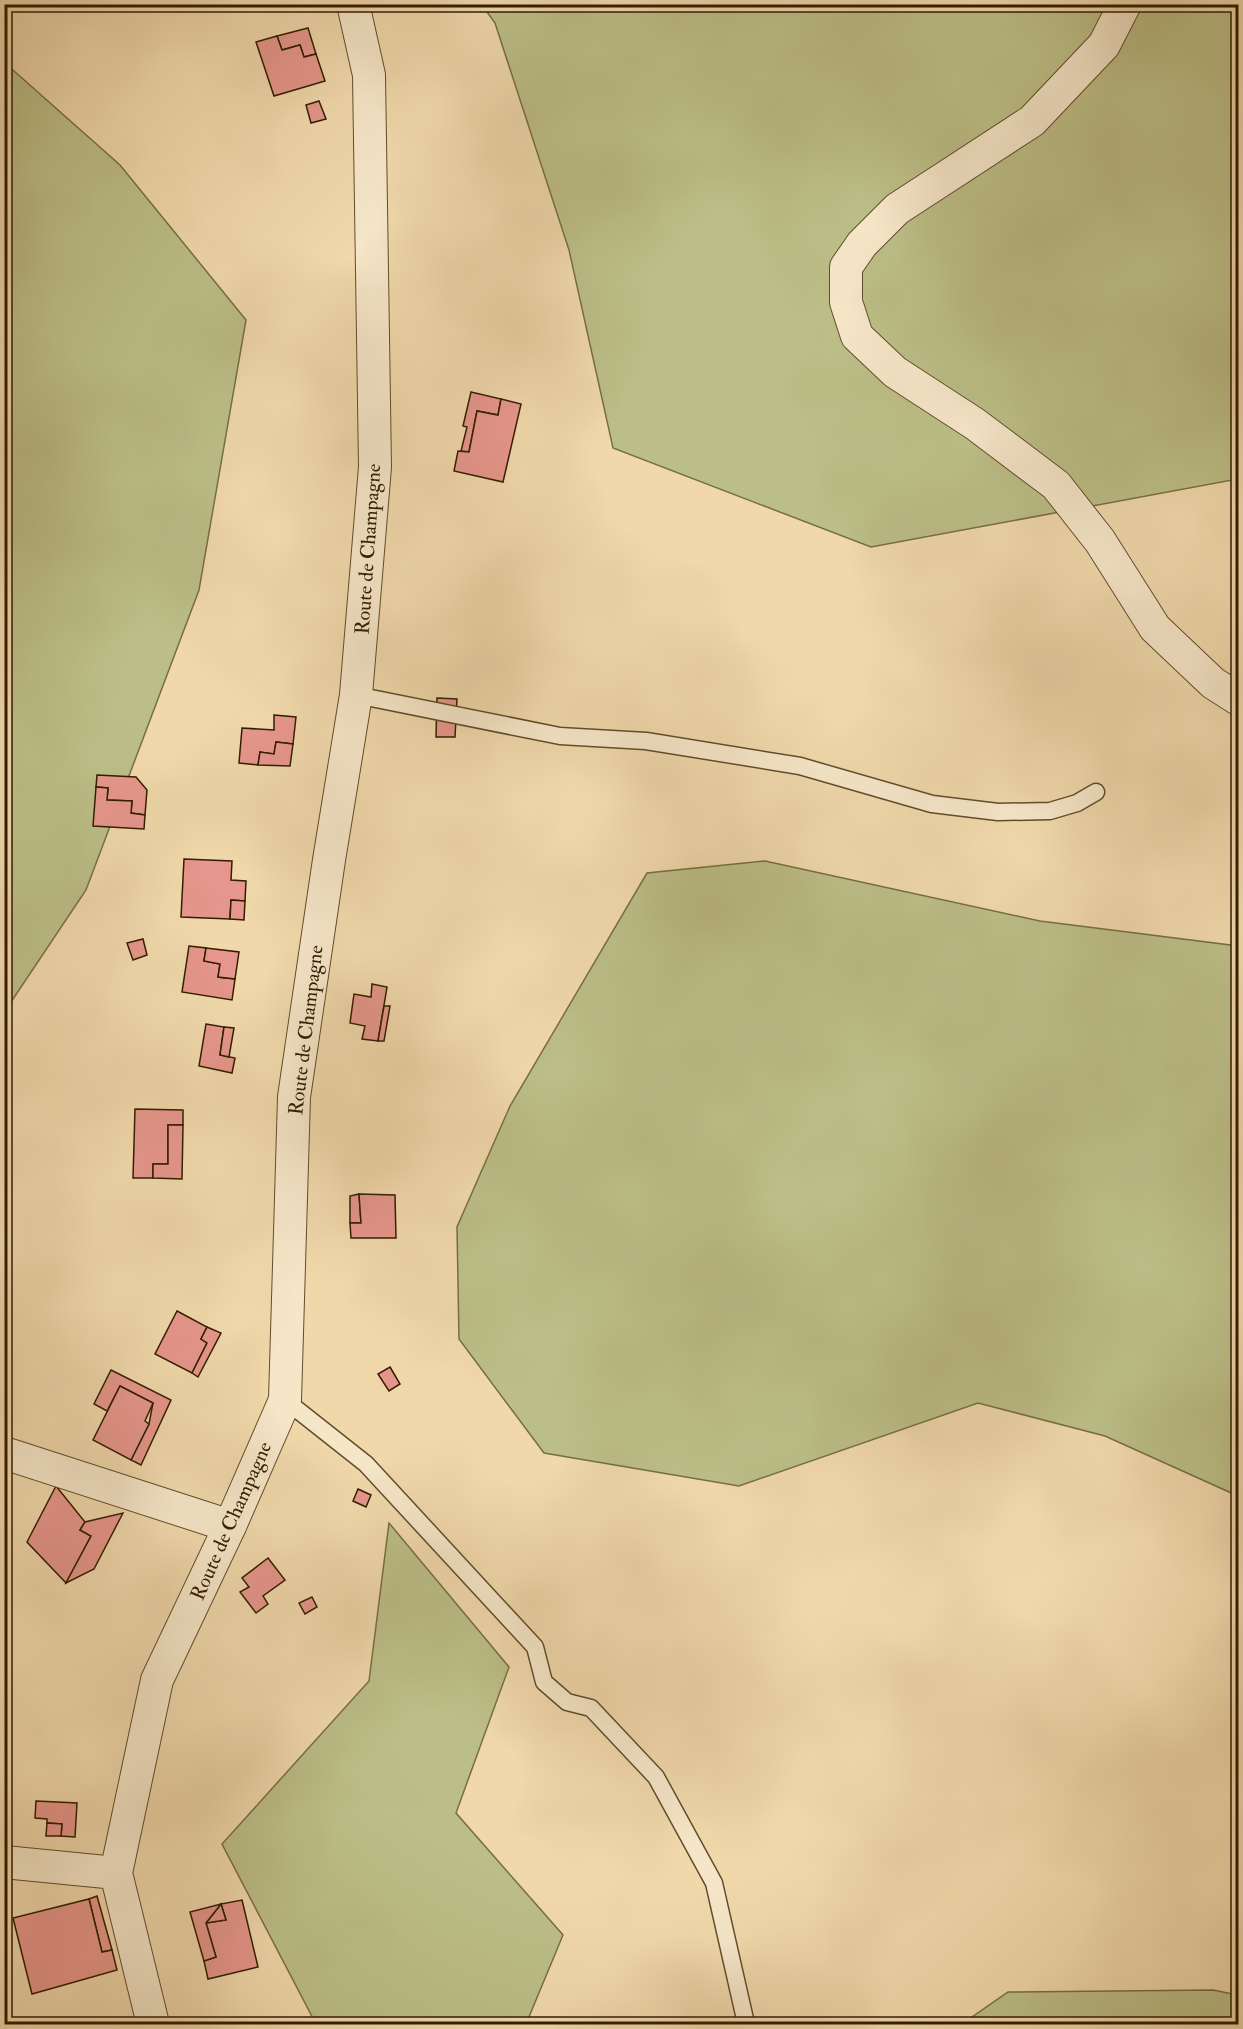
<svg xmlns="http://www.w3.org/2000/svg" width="1243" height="2029" font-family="'IM FELL Double Pica',serif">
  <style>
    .green { fill: #bcbe87; stroke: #776e44; stroke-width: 1.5 }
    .building { fill: #e6968c; stroke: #321d00; stroke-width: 1.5 }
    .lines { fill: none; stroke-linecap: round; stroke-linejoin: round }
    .service-casing { stroke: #624c2b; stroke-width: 19 }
    .minor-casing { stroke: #624c2b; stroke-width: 34 }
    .service { stroke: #f5e6c8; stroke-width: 16 }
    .minor { stroke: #f5e6c8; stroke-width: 32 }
    .labels { text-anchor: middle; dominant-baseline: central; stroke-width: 4.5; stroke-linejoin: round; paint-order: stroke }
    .street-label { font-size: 20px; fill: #321d00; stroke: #f5e6c8 }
  </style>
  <rect width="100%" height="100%" fill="#f0d8ab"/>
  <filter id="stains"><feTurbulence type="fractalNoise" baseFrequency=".00333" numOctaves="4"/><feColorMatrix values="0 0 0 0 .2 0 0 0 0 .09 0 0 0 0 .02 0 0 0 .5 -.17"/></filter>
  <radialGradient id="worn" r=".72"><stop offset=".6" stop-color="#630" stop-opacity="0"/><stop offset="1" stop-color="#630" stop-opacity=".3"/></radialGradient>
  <!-- green -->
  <g class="green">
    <polygon points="482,5 1238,5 1238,479 871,547 613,448 569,250 495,23"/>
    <polygon points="5,63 120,165 246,320 199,590 86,890 5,1011"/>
    <polygon points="765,861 1040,921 1238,946 1238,1496 1105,1436 978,1403 739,1486 544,1453 459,1339 457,1227 510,1106 647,873"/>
    <polygon points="389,1523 509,1667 456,1813 563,1935 526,2024 316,2024 222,1844 369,1681"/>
    <polygon points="1213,1990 1238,1995 1238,2024 962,2024 1008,1992"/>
  </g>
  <!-- building -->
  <g class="building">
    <polygon points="308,28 316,54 304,57 300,45 282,50 277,36"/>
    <polygon points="277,36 282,50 300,45 304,57 316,54 325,81 274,96 256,42"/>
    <polygon points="319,101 326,119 311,123 306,105"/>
    <polygon points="471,392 501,399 498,415 477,411 469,452 461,451 467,427 463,426"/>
    <polygon points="501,399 521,404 503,482 454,471 458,451 469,452 477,411 498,415"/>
    <polygon points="437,698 457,699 455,737 436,737"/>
    <polygon points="274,715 296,717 293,744 276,742 274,754 260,752 258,765 239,763 242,728 274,730"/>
    <polygon points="276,742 293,744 290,766 258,765 260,752 274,754"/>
    <polygon points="97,775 136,777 147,790 145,815 131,813 132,801 107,800 108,788 96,787"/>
    <polygon points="96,787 108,788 107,800 132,801 131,813 145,815 144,829 93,826"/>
    <polygon points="184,859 232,861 231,880 246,881 245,901 231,900 230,919 181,917"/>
    <polygon points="231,900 245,901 244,920 230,919"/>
    <polygon points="143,939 147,955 133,960 127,943"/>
    <polygon points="189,946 206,948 204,961 220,964 218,977 235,979 232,1000 182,992"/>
    <polygon points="206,948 239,952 235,979 218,977 220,964 204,961"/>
    <polygon points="372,984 387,987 378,1041 362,1039 365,1026 350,1023 354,994 371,997"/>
    <polygon points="384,1006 390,1006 384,1041 378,1041"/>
    <polygon points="206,1024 224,1027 220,1055 235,1058 232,1073 199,1066"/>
    <polygon points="224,1027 234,1028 229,1057 220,1055"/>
    <polygon points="135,1109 183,1110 183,1125 168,1125 168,1164 153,1164 153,1178 133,1178"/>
    <polygon points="168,1125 183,1125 182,1179 153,1178 153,1164 168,1164"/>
    <polygon points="359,1194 361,1223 350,1223 350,1196"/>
    <polygon points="359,1194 395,1195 396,1238 351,1238 350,1223 361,1223"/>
    <polygon points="177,1311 207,1327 201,1339 207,1343 192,1373 155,1354"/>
    <polygon points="207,1327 221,1333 198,1377 192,1373 207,1343 201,1339"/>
    <polygon points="390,1367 400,1384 389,1391 378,1374"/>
    <polygon points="111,1370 171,1400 141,1465 131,1460 149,1424 153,1403 120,1386 107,1411 94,1404"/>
    <polygon points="120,1386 153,1403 145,1421 149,1424 131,1460 93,1440"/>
    <polygon points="56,1486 85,1522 80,1530 91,1536 66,1583 27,1542"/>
    <polygon points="358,1489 371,1495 366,1507 353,1501"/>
    <polygon points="123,1513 94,1569 66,1583 91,1536 80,1530 85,1522"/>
    <polygon points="268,1558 285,1580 263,1596 268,1604 256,1613 240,1592 249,1587 242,1578"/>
    <polygon points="312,1597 317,1607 305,1614 299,1603"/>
    <polygon points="36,1801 77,1803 75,1837 61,1836 62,1824 47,1823 47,1819 35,1818"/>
    <polygon points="47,1823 62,1824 61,1836 46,1836"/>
    <polygon points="97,1896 112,1950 102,1952 89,1899"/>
    <polygon points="89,1899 102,1952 112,1950 117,1970 32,1994 13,1918"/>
    <polygon points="242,1900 258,1967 208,1979 204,1961 216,1957 206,1923 226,1920 221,1904"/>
    <polygon points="221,1904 226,1920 206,1923"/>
    <polygon points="221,1904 206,1923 216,1957 204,1961 190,1912"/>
  </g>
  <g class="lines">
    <defs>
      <g id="service">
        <polyline points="356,695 560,736 646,741 800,766 932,804 998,812 1050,811 1077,803 1096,792"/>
        <polyline points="285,1400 366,1464 535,1647 544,1682 567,1702 591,1708 656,1777 714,1883 745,2019"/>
      </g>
      <g id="minor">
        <polyline points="1125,4 1104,45 1032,121 897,209 862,244 846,267 846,302 857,336 895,372 975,424 1056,485 1100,541 1155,628 1213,683 1238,699"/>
        <polyline points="4,1453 230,1526"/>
        <polyline points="4,1862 116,1873"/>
        <polyline points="153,2024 116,1873 157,1680 230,1526 285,1400 294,1097 329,860 356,695 375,467 369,75 353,4"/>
      </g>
    </defs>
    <!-- service casing -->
    <use href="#service" class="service-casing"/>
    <!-- minor casing -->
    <use href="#minor" class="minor-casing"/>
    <!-- service -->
    <use href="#service" class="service"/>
    <!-- minor -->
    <use href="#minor" class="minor"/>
  </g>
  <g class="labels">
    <!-- street labels -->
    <g class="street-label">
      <text transform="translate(368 549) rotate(-86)">Route de Champagne</text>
      <text transform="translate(306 1030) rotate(-83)">Route de Champagne</text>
      <text transform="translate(231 1521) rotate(-66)">Route de Champagne</text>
    </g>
  </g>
  <!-- margin -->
  <rect width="1243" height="2029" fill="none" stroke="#f0d8ab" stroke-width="24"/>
  <rect x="6" y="6" width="1231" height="2017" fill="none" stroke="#321d00" stroke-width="3"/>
  <rect x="12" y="12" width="1219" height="2005" fill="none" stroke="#321d00" stroke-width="1.5"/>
  <rect width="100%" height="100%" filter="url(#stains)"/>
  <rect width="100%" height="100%" fill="url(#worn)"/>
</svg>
